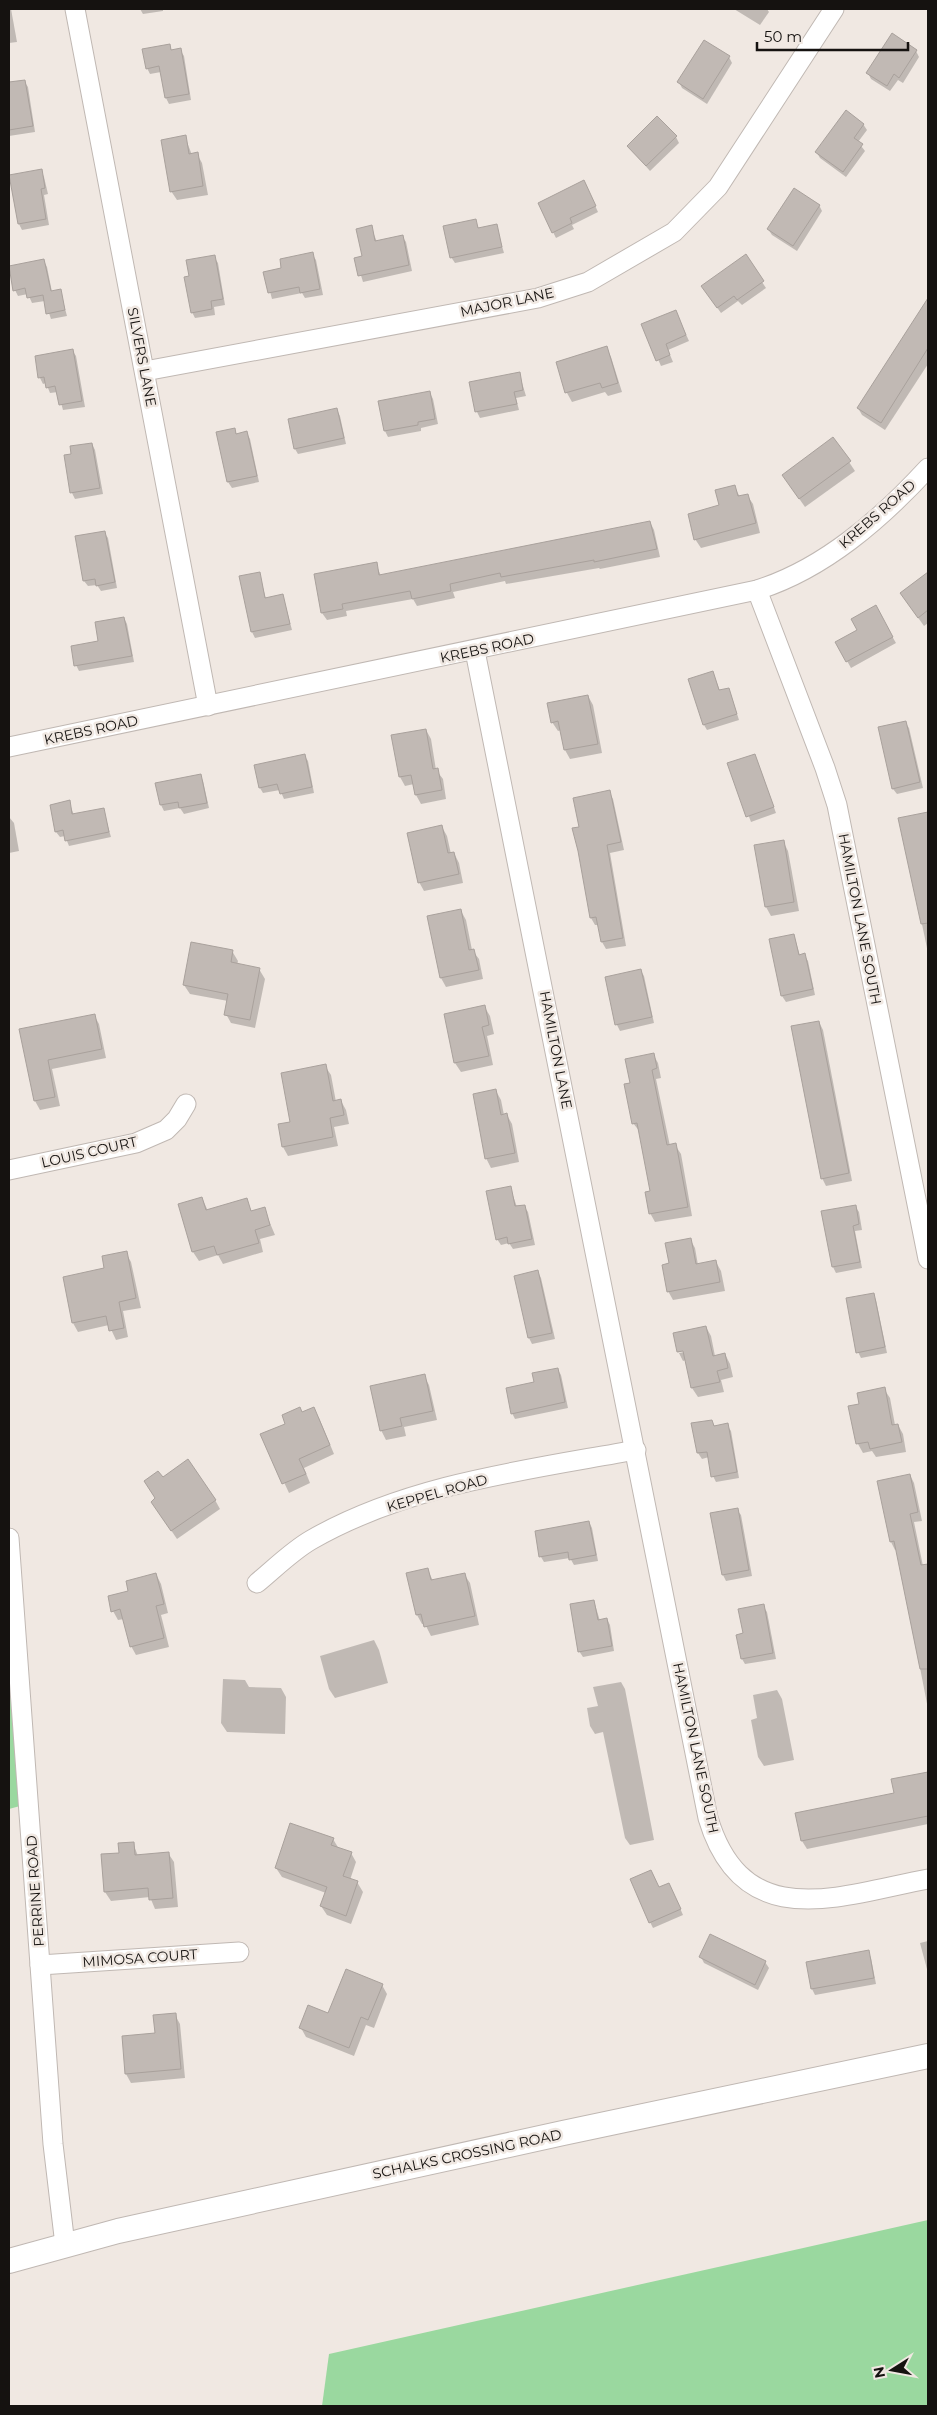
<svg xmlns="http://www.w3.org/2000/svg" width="937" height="2415" font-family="Montserrat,sans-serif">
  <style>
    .green { fill: #9ad89f }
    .shadow { fill: #0003; fill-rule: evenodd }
    .building { fill: #c1b9b4; stroke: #a9a19c }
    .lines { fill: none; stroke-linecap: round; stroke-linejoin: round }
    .minor-casing { stroke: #c0b8b3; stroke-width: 21 }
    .tertiary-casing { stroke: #c0b8b3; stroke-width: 26 }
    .minor { stroke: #fff; stroke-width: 19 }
    .tertiary { stroke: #fff; stroke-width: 24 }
    .labels { text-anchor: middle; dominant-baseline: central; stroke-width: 5; stroke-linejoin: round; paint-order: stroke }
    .street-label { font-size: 14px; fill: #151210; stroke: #f0e8e2 }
  </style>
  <rect width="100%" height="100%" fill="#f0e8e2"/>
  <!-- green -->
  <g class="green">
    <polygon points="9,1542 20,1806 9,1809"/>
    <polygon points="928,2220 928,2406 322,2406 329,2354"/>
  </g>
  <!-- shadow -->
  <g class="shadow">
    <polygon points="9,9 11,9 17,42 9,43"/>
    <polygon points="140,9 163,9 163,11 143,14"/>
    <polygon points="734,9 767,9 769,12 760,25"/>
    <polygon points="169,45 172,51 180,50 184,56 191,100 169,104 166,98 161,72 150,74 147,68"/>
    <polygon points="916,51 919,57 903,83 898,80 890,91 871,79 868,73"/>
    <polygon points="729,57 732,63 707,104 682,88 679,82"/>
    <polygon points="24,81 28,87 35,132 9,136 9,84"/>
    <polygon points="863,124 867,130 858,142 865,151 846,177 820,158 817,153"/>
    <polygon points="185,137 192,155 197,154 202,163 208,195 177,200 171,191"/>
    <polygon points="676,137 679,143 650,171 628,146"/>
    <polygon points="41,171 44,177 48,194 44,195 49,225 22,230 19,224"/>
    <polygon points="587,188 598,212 572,225 574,229 556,238 553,232"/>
    <polygon points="819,205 822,211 797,251 772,235 768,229"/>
    <polygon points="475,220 479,229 496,225 504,253 455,263 451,257"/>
    <polygon points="371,227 377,242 402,236 406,242 412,271 363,282 356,259 363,257"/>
    <polygon points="312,254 316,260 323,295 305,298 302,293 272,299 265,273 283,269"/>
    <polygon points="745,256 766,288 742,305 738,301 721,313 706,292"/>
    <polygon points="214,257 218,263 225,305 214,307 215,315 195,318 192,312"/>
    <polygon points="44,261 47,267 52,292 60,290 67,316 51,319 45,301 32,303 28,294 18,296 15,290"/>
    <polygon points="928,300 928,364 885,430 862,415 858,408"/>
    <polygon points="676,312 689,341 668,350 673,362 661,366 643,325"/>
    <polygon points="606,347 611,357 622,392 608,396 605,392 572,402 567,393 557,362"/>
    <polygon points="72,350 76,356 85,407 63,410 58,392 50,393 46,383 43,384 40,378"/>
    <polygon points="519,373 526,396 516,398 519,410 480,418 477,412 471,383"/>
    <polygon points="430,393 433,399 438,424 421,428 421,431 388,437 385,431 380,402"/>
    <polygon points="337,410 340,416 346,444 298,454 295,449"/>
    <polygon points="234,429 237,435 247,433 250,439 259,482 232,488 228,482 218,433"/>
    <polygon points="92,444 95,450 103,494 75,499 72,493 65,456 73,455"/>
    <polygon points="849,462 855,471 805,507 789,484"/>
    <polygon points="734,486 740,497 747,495 753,504 760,533 701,548 695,539"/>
    <polygon points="650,522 654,530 660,557 600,569 599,568 506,584 505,581 453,592 455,598 417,606 413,599 346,611 347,616 327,620 322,613 376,564 381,576"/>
    <polygon points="104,532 108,538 117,588 101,591 97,585 88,586 84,581"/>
    <polygon points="259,573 266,599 283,596 292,630 255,638 252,632 240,577"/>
    <polygon points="928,573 928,623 924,626 901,594"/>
    <polygon points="875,607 896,643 851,668 837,643 859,630"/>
    <polygon points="124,618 127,624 134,662 79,671 76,665"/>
    <polygon points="713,672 720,691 728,689 731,695 739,720 707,730 704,725"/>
    <polygon points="588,696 593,705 602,753 570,759 565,750 561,730 558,731 552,722"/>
    <polygon points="905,722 909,728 923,788 897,794 893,789"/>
    <polygon points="426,730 431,739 436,770 443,779 446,799 421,804 416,795 414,784 405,786 400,777 393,736"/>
    <polygon points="304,755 308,761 314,793 284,799 280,790 263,793 260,788"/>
    <polygon points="755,755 776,813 751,822 729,764"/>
    <polygon points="200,775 203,781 209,808 184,814 180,808 164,811 161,805 157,784"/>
    <polygon points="609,792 613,799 624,850 610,853 626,946 606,949 602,942 599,925 595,925 591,918 580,828"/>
    <polygon points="69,802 74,815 103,809 111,837 69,846 65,836 60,837 56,832"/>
    <polygon points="927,813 928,816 928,953 900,819"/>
    <polygon points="9,817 14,823 19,851 9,853"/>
    <polygon points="442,827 447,836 451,854 454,853 459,863 463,883 424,891 419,882"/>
    <polygon points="783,841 788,851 799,911 771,916 766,907"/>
    <polygon points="461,911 466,920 472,950 479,959 483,979 446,987 441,978 428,917"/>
    <polygon points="794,935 800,956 804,955 808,961 815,995 786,1002 782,996"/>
    <polygon points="232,951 238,961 237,965 259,969 265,979 255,1028 231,1023 226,1014 228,1001 190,994 184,985"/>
    <polygon points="641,971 644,976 654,1023 620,1031 617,1025 606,978"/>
    <polygon points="484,1006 490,1016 494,1034 487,1036 493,1065 461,1072 455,1063 445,1015"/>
    <polygon points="94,1015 99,1024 106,1058 52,1069 60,1106 40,1110 35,1101 20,1030"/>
    <polygon points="819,1022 823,1030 852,1181 826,1186 822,1178"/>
    <polygon points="653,1054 658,1063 661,1078 656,1079 670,1146 675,1145 681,1154 692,1216 655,1222 650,1213 651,1192 640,1132 633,1123 632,1084"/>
    <polygon points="325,1066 331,1075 336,1102 341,1101 346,1110 349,1124 334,1127 338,1146 288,1156 283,1147 279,1125 292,1123"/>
    <polygon points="496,1091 501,1100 504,1115 507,1115 512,1124 519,1162 491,1168 486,1158"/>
    <polygon points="510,1187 517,1207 524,1206 528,1212 535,1245 513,1249 509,1243 501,1245 497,1239"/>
    <polygon points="202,1198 208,1211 246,1200 252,1212 264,1209 275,1235 260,1239 263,1252 223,1264 218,1255 199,1261 193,1252 179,1205"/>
    <polygon points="855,1206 859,1212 862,1230 855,1231 862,1268 836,1273 833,1267 823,1212"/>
    <polygon points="690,1239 695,1248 698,1265 716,1262 721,1271 725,1291 673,1300 668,1291 670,1264"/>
    <polygon points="126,1253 131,1262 141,1308 123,1311 128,1337 116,1340 109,1325 78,1332 73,1323 106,1269"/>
    <polygon points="538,1272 541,1278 555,1339 532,1344 529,1338 515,1277"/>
    <polygon points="873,1294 876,1300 887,1353 861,1358 858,1352"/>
    <path d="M706,1327L711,1336L715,1356L725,1354L730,1364L733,1377L721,1380L724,1392L698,1397L692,1388L686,1360L683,1361L678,1351L674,1334ZM689,1348L690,1351L679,1353V1350Z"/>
    <polygon points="558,1370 561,1375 568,1408 515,1419 512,1413 535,1383"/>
    <polygon points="424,1376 429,1385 437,1420 404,1427 406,1436 386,1440 381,1430"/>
    <polygon points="884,1389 890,1398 895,1425 898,1425 903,1434 906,1452 876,1457 872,1451 863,1453 858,1444 850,1407 860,1405"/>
    <polygon points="303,1414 319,1418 334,1454 304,1468 310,1483 289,1493 262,1435 287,1424"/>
    <polygon points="712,1421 715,1427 727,1425 731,1431 739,1478 716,1482 713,1476 709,1457 702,1459 698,1453"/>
    <polygon points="910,1475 914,1483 922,1521 914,1522 923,1566 928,1566 928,1709 897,1549 895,1550 891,1542"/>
    <polygon points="162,1479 215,1500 220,1509 177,1539 158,1511 156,1499"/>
    <polygon points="737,1510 741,1515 752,1576 726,1581 723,1575"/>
    <polygon points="589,1522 592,1528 598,1561 574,1565 570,1558 544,1562 541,1557"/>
    <polygon points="428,1570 433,1581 464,1574 470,1583 479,1625 431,1636 425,1624 422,1624 417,1615 408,1574"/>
    <polygon points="156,1574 161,1584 168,1613 161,1615 169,1647 136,1655 131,1646 124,1619 118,1620 113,1611 130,1592"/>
    <polygon points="594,1601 600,1621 607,1619 610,1625 614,1651 583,1657 579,1651"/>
    <polygon points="763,1606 767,1612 776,1659 745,1664 742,1659 744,1634"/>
    <polygon points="374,1640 379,1650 388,1683 335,1698 329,1689 320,1656"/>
    <polygon points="223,1679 245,1680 249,1687 281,1688 286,1697 285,1734 227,1732 221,1723"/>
    <polygon points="621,1682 625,1689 654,1840 630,1845 625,1838 603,1732 595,1734 590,1726 587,1708 598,1706 593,1687"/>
    <polygon points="777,1690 782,1699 794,1760 764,1766 758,1757 751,1720 757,1718 753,1695"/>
    <polygon points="928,1773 928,1824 807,1849 802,1841 895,1794 893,1780"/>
    <polygon points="333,1839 339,1849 351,1853 356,1862 350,1880 357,1882 363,1892 351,1924 327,1915 321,1906 326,1893 282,1877 276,1868"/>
    <polygon points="133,1843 138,1856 168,1853 174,1862 178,1907 155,1909 150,1897 111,1901 105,1892 120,1854"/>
    <polygon points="659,1889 672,1890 683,1915 653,1928 650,1922"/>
    <polygon points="928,1941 928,1973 920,1943"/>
    <polygon points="868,1952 871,1958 876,1984 815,1995 812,1989 807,1963"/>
    <polygon points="701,1957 765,1962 769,1968 758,1990 704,1963"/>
    <polygon points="382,1985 387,1994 374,2028 366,2025 354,2056 306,2037 301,2028"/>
    <polygon points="175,2015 180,2024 185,2078 131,2083 126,2074 156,2034"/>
  </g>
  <!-- building -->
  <g class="building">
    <polygon points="892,33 917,50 899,78 894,74 887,86 866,73"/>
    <polygon points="704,40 730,56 703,99 677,82"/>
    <polygon points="170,44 171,50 181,48 189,94 165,98 159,66 146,69 142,49"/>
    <polygon points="25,80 33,126 9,130 9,82"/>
    <polygon points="846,110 864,124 854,138 863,144 843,172 815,152"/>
    <polygon points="657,116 677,136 646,166 627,146"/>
    <polygon points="186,135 189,154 198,152 203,186 170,192 161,140"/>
    <polygon points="42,169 45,188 41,189 46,219 18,224 9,175"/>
    <polygon points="584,180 596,206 570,218 572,223 552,233 538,203"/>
    <polygon points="794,188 820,205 793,246 767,229"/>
    <polygon points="476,219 478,228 497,224 502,247 450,258 443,226"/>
    <polygon points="372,225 375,241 403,235 409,265 358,276 354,258 362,256 356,229"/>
    <polygon points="313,252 320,289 300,293 299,287 268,293 263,272 281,268 280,259"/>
    <polygon points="746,254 764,281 737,300 734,296 717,308 701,286"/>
    <polygon points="215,255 223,299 211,301 212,309 191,313 184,277 189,276 186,260"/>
    <polygon points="44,259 51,291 61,289 65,310 46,314 43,295 27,298 25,288 13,291 9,266"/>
    <polygon points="928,298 928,348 881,423 857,408"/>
    <polygon points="676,310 686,335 666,344 670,355 656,361 641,324"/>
    <polygon points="607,346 618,383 602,388 600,383 565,393 556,362"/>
    <polygon points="73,349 82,401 59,405 55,386 46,388 44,377 38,378 35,356"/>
    <polygon points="520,372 523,390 514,392 517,404 475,412 469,382"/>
    <polygon points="430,391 435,419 418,422 418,425 384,431 378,401"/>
    <polygon points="337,408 344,438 294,449 288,419"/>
    <polygon points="235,428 236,434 247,431 257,476 227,482 216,432"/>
    <polygon points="833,437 851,461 799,499 782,475"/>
    <polygon points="92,443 100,488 70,493 64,455 71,454 70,446"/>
    <polygon points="735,485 738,496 748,494 756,523 694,540 688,514 719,505 715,490"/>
    <polygon points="650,521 657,549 594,562 594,560 501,577 500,573 450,584 451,591 412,599 410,591 342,604 343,609 321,613 314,574 377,562 379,575"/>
    <polygon points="105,531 115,582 96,586 95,579 83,581 75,536"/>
    <polygon points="260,572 265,598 283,594 290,624 251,632 239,576"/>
    <polygon points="928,572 928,610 918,618 900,593"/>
    <polygon points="876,605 893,637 846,662 835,642 857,630 851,619"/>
    <polygon points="124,617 132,656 74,666 71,646 98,641 95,622"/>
    <polygon points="713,671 719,690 729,688 737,714 703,725 688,679"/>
    <polygon points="588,695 598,744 564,750 558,721 551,723 547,703"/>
    <polygon points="906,721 920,782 892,789 878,727"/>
    <polygon points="426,729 433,769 438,768 442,790 415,795 411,775 399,777 391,735"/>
    <polygon points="305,754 312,787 280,794 277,784 259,788 254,765"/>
    <polygon points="755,754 774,807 746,817 727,763"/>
    <polygon points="201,774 207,803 179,808 178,802 160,805 155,783"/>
    <polygon points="610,790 621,842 607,845 623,938 601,942 596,917 590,918 578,851 572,828 579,827 573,798"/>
    <polygon points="70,800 72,814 104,808 109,832 65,841 63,830 55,832 50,805"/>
    <polygon points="928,812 928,923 921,924 898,818"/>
    <polygon points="442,825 448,853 454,852 459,874 418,883 407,833"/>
    <polygon points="784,840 794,902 765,907 754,845"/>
    <polygon points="461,909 469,950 474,949 479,970 440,978 427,916"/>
    <polygon points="794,934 799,955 805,953 813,989 781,996 769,939"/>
    <polygon points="191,942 233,950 231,962 260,968 250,1020 224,1015 228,994 183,985"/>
    <polygon points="641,969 652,1017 615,1025 605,977"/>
    <polygon points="485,1005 489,1025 482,1027 489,1056 454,1063 444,1014"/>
    <polygon points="95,1014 102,1049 48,1060 55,1097 34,1101 19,1029"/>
    <polygon points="819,1021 849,1173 821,1179 791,1026"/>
    <polygon points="654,1053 657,1068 652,1070 667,1145 676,1143 688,1207 649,1214 645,1192 650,1191 637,1123 632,1124 624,1084 630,1083 625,1059"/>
    <polygon points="326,1064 333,1101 341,1099 344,1115 330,1118 333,1137 282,1147 278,1124 290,1122 281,1073"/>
    <polygon points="496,1089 501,1115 507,1113 515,1153 485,1159 473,1094"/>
    <polygon points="511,1186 515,1206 525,1205 532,1239 508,1244 507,1237 496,1240 486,1191"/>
    <polygon points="202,1197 206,1210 247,1198 251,1211 265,1207 270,1225 255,1230 259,1243 217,1255 214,1246 192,1252 178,1204"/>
    <polygon points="856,1205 859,1224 853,1226 860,1262 832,1267 821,1211"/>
    <polygon points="691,1238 696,1264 716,1260 720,1282 667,1292 662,1265 669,1263 665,1243"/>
    <polygon points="127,1251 136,1298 119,1302 124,1328 109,1331 106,1316 72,1323 63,1277 104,1268 102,1256"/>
    <polygon points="538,1270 552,1333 528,1338 514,1276"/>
    <polygon points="874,1293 885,1347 856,1353 846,1298"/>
    <polygon points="706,1326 713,1356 725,1353 728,1368 717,1371 720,1382 691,1388 683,1351 677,1352 673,1333"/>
    <polygon points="558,1368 565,1402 511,1414 506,1388 534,1382 532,1373"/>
    <polygon points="425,1374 433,1411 400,1418 402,1426 380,1431 370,1386"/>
    <polygon points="885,1387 892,1425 898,1424 902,1442 870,1449 868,1442 856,1444 848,1406 859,1404 857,1393"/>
    <polygon points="300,1407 302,1412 314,1407 330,1445 299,1459 306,1474 282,1484 260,1434 285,1424 282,1415"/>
    <polygon points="712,1420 714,1426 728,1423 737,1472 711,1477 707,1452 697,1453 691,1423"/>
    <polygon points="188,1459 216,1500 171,1531 151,1502 155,1498 144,1481 158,1471 163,1477"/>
    <polygon points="910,1474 918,1512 910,1514 921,1565 928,1564 928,1669 920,1669 894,1541 890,1542 877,1481"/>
    <polygon points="738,1508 749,1570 722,1575 710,1513"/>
    <polygon points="589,1521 596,1555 569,1560 568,1552 539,1557 535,1531"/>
    <polygon points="428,1568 431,1580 465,1573 475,1616 424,1627 421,1614 416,1615 406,1573"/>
    <polygon points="156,1573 164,1604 156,1606 164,1638 130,1647 120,1609 111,1612 108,1596 128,1591 126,1581"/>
    <polygon points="594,1600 598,1620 607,1618 612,1646 578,1652 570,1604"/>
    <polygon points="764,1604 773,1653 741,1659 736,1635 743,1633 738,1609"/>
    <polygon points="928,1772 928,1816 801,1841 795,1813 894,1793 891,1779"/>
    <polygon points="290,1823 334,1838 331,1845 352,1852 343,1876 358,1881 346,1916 320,1906 327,1887 275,1868"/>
    <polygon points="134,1842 135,1855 169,1852 173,1898 149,1900 148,1888 104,1892 101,1854 119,1853 118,1843"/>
    <polygon points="651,1870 659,1887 669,1883 681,1909 649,1923 630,1879"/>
    <polygon points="710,1934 766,1961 755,1985 699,1957"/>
    <polygon points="869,1950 874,1978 811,1989 806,1962"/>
    <polygon points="346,1969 383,1984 368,2020 361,2017 349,2048 299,2028 308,2005 328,2013"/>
    <polygon points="176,2013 181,2069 125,2074 122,2036 155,2033 153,2015"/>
  </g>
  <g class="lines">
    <defs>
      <g id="minor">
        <polyline points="75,9 208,706"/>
        <polyline points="145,371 538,298 588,282 674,232 718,187 834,9"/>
        <polyline points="757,590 825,768 837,805 928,1259"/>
        <path d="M475,651L708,1818C743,1935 839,1896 928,1879"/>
        <path d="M9,747L757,590C824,569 881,519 928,468"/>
        <polyline points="9,1170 136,1143 166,1130 177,1119 186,1104"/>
        <polyline points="9,1538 53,2144 65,2245"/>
        <path d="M257,1583C274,1569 292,1551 311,1540C408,1484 527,1470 636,1450"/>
        <polyline points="40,1965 239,1952"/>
      </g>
      <polyline id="tertiary" points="9,2261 118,2231 563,2133 928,2056"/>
    </defs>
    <!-- minor casing -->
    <use href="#minor" class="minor-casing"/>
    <!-- tertiary casing -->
    <use href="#tertiary" class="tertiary-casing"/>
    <!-- minor -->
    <use href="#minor" class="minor"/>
    <!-- tertiary -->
    <use href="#tertiary" class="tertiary"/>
  </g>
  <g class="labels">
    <!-- street labels -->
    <g class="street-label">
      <text transform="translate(507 302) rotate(-12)">MAJOR LANE</text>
      <text transform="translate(142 357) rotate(79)">SILVERS LANE</text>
      <text transform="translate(877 514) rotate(-41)">KREBS ROAD</text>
      <text transform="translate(487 648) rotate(-12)">KREBS ROAD</text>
      <text transform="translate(91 730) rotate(-12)">KREBS ROAD</text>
      <text transform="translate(860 919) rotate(79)">HAMILTON LANE SOUTH</text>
      <text transform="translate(556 1050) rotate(79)">HAMILTON LANE</text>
      <text transform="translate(89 1152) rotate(-13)">LOUIS COURT</text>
      <text transform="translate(437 1493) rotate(-16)">KEPPEL ROAD</text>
      <text transform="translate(696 1748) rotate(78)">HAMILTON LANE SOUTH</text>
      <text transform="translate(35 1891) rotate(-94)">PERRINE ROAD</text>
      <text transform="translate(140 1958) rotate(-4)">MIMOSA COURT</text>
      <text transform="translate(467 2154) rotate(-12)">SCHALKS CROSSING ROAD</text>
    </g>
  </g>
  <!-- border -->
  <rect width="937" height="2415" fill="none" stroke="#151210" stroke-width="20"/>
  <!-- north arrow -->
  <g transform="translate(892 2370) rotate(259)" stroke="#f0e8e2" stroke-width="4" paint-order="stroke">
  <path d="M0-4L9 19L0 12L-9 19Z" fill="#151210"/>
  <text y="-8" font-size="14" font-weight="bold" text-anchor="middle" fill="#151210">N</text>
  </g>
  <!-- scale -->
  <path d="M757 42v8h151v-8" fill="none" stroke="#151210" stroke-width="2.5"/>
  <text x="764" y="42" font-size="15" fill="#151210" stroke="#f0e8e2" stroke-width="4" paint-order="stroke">50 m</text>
</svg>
